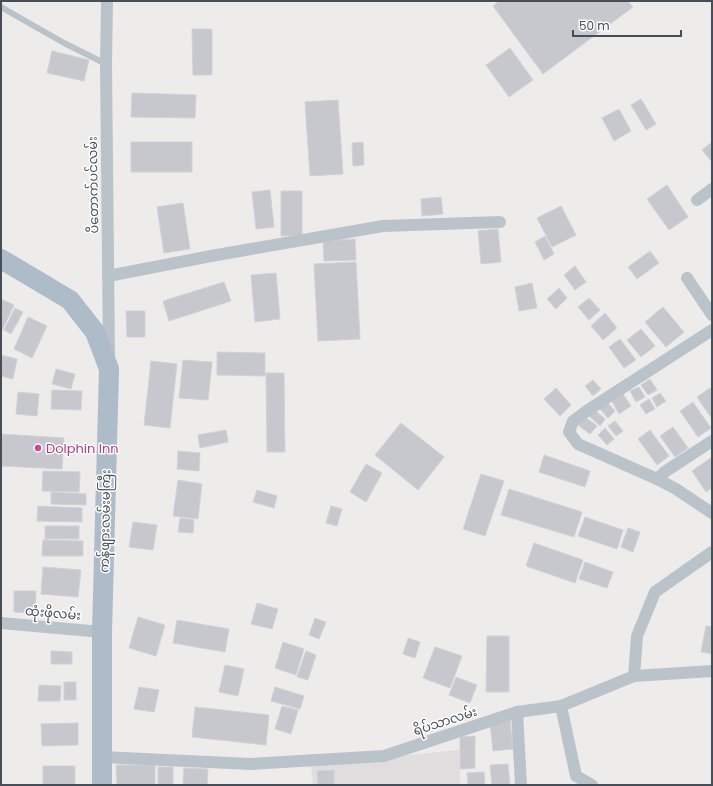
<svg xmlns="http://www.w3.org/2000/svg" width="713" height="786" font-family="Poppins,'Noto Sans Myanmar',sans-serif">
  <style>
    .education { fill: #dfdddd }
    .building { fill: #c7c8ce; stroke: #d0d2d7 }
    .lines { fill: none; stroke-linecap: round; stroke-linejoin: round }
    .service { stroke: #bbc3ca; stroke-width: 6 }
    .minor { stroke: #bbc3ca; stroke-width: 12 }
    .primary { stroke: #aebbc8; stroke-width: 20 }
    .hotel-dot { fill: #d1479c; stroke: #fff; stroke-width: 1.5 }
    .labels { text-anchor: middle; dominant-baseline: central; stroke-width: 3; stroke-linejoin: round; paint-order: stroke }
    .street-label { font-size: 13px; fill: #464f57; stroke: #fff }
    .hotel-label { font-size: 13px; fill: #b23c85; stroke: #fff; text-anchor: start }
  </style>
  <rect width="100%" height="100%" fill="#eeebeb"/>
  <!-- education -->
  <polygon class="education" points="459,750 460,785 313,785 311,764"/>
  <!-- building -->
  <g class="building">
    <polygon points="499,1 628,1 633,7 543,74 493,6"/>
    <polygon points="192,29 212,29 212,75 193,75"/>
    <polygon points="510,48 533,80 509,97 486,65"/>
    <polygon points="52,51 89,60 84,81 47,73"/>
    <polygon points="132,93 196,95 195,118 131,117"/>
    <polygon points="641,99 656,124 646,130 631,105"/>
    <polygon points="338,100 343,174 310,176 305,102"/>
    <polygon points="619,109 631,131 614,141 602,118"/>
    <rect x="131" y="142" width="61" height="30"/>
    <polygon points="363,142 364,165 353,166 352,143"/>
    <polygon points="712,142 712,162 702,150"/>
    <polygon points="667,185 688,217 669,230 647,199"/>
    <polygon points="270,190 274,227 256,229 252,192"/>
    <polygon points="281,191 302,191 302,235 281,236"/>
    <polygon points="441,197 443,214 422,216 421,199"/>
    <polygon points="183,203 190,249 164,253 157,207"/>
    <polygon points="561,206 576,235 552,247 537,218"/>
    <polygon points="498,229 501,262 481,264 478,231"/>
    <polygon points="545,236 554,254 544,260 535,242"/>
    <polygon points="355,239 356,260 324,261 323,241"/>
    <polygon points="650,251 659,263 637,279 628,267"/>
    <polygon points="356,262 360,339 318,341 314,264"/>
    <polygon points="575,266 586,282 575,290 564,275"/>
    <polygon points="276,273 280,319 255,322 251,275"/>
    <polygon points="224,282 231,301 169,321 163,301"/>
    <polygon points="532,283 537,308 519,311 515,287"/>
    <polygon points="559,288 567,298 556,309 547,299"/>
    <polygon points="589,298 600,310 589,320 578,307"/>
    <polygon points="1,299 14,305 1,333"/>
    <polygon points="663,307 684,332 666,347 645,322"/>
    <polygon points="15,308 23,312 11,334 4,330"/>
    <polygon points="126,311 145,311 145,337 127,337"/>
    <polygon points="605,313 617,328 603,340 591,326"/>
    <polygon points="28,317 47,326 32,358 14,349"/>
    <polygon points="641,329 655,346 641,357 627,340"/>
    <polygon points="620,339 636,360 624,368 609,347"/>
    <polygon points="217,352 265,353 265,376 217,375"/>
    <polygon points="1,355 17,359 13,379 1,376"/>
    <polygon points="183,360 212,362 208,400 179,398"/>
    <polygon points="151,361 177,364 170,428 144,425"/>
    <polygon points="56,369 75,374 71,389 52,384"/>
    <polygon points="266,373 284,373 285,452 267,452"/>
    <polygon points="650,379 657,390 648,395 641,385"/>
    <polygon points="593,380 601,389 593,396 585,386"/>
    <polygon points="639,387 645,397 636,402 630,391"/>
    <polygon points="556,388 571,405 560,416 544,399"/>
    <polygon points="710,388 712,390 712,419 697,397"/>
    <polygon points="52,390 82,391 81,410 51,409"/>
    <polygon points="18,392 39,394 37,416 16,414"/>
    <polygon points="660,393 666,401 657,407 652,398"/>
    <polygon points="623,394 631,406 619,414 612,401"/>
    <polygon points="649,399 655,409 646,414 640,405"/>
    <polygon points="606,401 615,411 608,418 599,408"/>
    <polygon points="693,402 711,428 698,437 680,411"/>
    <polygon points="595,410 605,419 600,426 589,416"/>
    <polygon points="585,417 597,426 590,434 578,425"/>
    <polygon points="615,421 623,431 616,436 608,426"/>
    <polygon points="401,423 444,457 418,490 375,455"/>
    <polygon points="673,427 688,448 675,457 660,436"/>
    <polygon points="605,428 614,439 607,445 598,435"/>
    <polygon points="226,430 228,442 200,448 198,435"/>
    <polygon points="650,430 669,456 657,465 638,439"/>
    <polygon points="1,434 64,438 62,469 1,466"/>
    <polygon points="178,451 200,453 199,471 177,469"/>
    <polygon points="544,455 590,471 585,487 539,472"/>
    <polygon points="712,457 712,488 706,492 692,471"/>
    <polygon points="366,464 382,473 366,502 350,492"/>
    <polygon points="43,471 80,472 79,492 42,491"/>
    <polygon points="481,474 504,481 485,536 463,529"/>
    <polygon points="178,480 202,484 198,519 173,516"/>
    <polygon points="509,489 582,512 574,537 501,515"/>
    <polygon points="257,490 277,496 274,508 253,502"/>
    <polygon points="51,492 86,494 86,505 51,504"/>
    <polygon points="38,506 82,508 82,522 37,521"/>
    <polygon points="331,506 342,509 337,526 326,523"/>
    <polygon points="585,517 623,530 617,549 578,536"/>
    <polygon points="180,518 194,520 193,533 178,532"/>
    <polygon points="133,522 157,525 153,550 129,547"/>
    <rect x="45" y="526" width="34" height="13"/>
    <polygon points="628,528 640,532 633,552 621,547"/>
    <polygon points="43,540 83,541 83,556 42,556"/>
    <polygon points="534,543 583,560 575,583 526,566"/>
    <polygon points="585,562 613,572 607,588 579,579"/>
    <polygon points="43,567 81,570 78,597 41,594"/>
    <polygon points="14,591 36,591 35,613 14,612"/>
    <polygon points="257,603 278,609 272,629 251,624"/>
    <polygon points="138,617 165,625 156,656 129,648"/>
    <polygon points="315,618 326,622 319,639 309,635"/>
    <polygon points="177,620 229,629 225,652 173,643"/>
    <polygon points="706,626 712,627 712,654 701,652"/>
    <polygon points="487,636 509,636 509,692 486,692"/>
    <polygon points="408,638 420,642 415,658 403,654"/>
    <polygon points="283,642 304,649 296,675 275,668"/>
    <polygon points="435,647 462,656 450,688 423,678"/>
    <polygon points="51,651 72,652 72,664 51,664"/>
    <polygon points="306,651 316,655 308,680 297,677"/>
    <polygon points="225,665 244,669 238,696 219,692"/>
    <polygon points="456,677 477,685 470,703 449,695"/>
    <rect x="64" y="682" width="12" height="18"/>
    <polygon points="39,685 61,686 60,701 38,701"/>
    <polygon points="139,687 159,690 154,712 134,709"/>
    <polygon points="275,687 304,696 300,709 271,701"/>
    <polygon points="282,706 298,710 291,734 275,729"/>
    <polygon points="195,707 269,715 266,745 192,737"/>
    <polygon points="510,720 513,749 493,751 490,723"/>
    <polygon points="78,723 78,745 42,746 41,724"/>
    <polygon points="475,736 475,768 460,769 460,737"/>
    <polygon points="508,764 510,785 492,785 490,765"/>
    <polygon points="116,765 155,765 155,785 117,785"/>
    <rect x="43" y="766" width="32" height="19"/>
    <rect x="158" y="767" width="15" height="18"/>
    <polygon points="184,768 208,769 207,785 183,785"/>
    <polygon points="334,770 334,785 318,785 317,771"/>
    <polygon points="484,772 485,785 468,785 467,773"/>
  </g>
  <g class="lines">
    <!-- service -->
    <polyline class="service" points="1,7 64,43 106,64"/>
    <!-- minor -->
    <g class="minor">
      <polyline points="107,1 106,64 109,356"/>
      <polyline points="697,200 712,189"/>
      <polyline points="108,276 211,256 383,226 500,222"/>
      <polyline points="687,278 712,315"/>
      <polyline points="712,330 588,410 573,421 569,432 578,444 657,479 676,489 712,513"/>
      <polyline points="657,479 666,471 712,441"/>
      <polyline points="1,623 102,632"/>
      <polyline points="634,676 712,671"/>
      <polyline points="561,706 576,776 592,785"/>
      <polyline points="517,712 521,785"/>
      <polyline points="102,757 251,764 384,756 517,712 561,706 634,676 637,636 655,592 712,552"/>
    </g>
    <!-- primary -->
    <polyline class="primary" points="1,259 70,300 95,332 109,369 102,632 102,785"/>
  </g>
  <!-- markers -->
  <circle class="hotel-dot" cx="38" cy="448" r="4"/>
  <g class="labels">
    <!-- street labels -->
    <g class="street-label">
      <text transform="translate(93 185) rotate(-91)">ပိတောက်ပင်လမ်း</text>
      <text transform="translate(105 521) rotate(-89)">ကန်ဖျားလမ်းမကြီး</text>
      <text transform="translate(53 613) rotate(5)">ထုံးဖိုလမ်း</text>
      <text transform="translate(445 721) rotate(-18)">ရိပ်သာလမ်း</text>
    </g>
    <!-- hotel labels -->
    <g class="hotel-label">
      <text x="46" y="448">Dolphin Inn</text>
    </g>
  </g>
  <!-- border -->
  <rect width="713" height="786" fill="none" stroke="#464f57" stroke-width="4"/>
  <!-- scale -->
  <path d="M573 30v6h108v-6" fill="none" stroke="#464f57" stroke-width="2"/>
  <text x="579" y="30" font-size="12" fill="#464f57" stroke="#ffffff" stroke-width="3" paint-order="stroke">50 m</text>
</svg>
